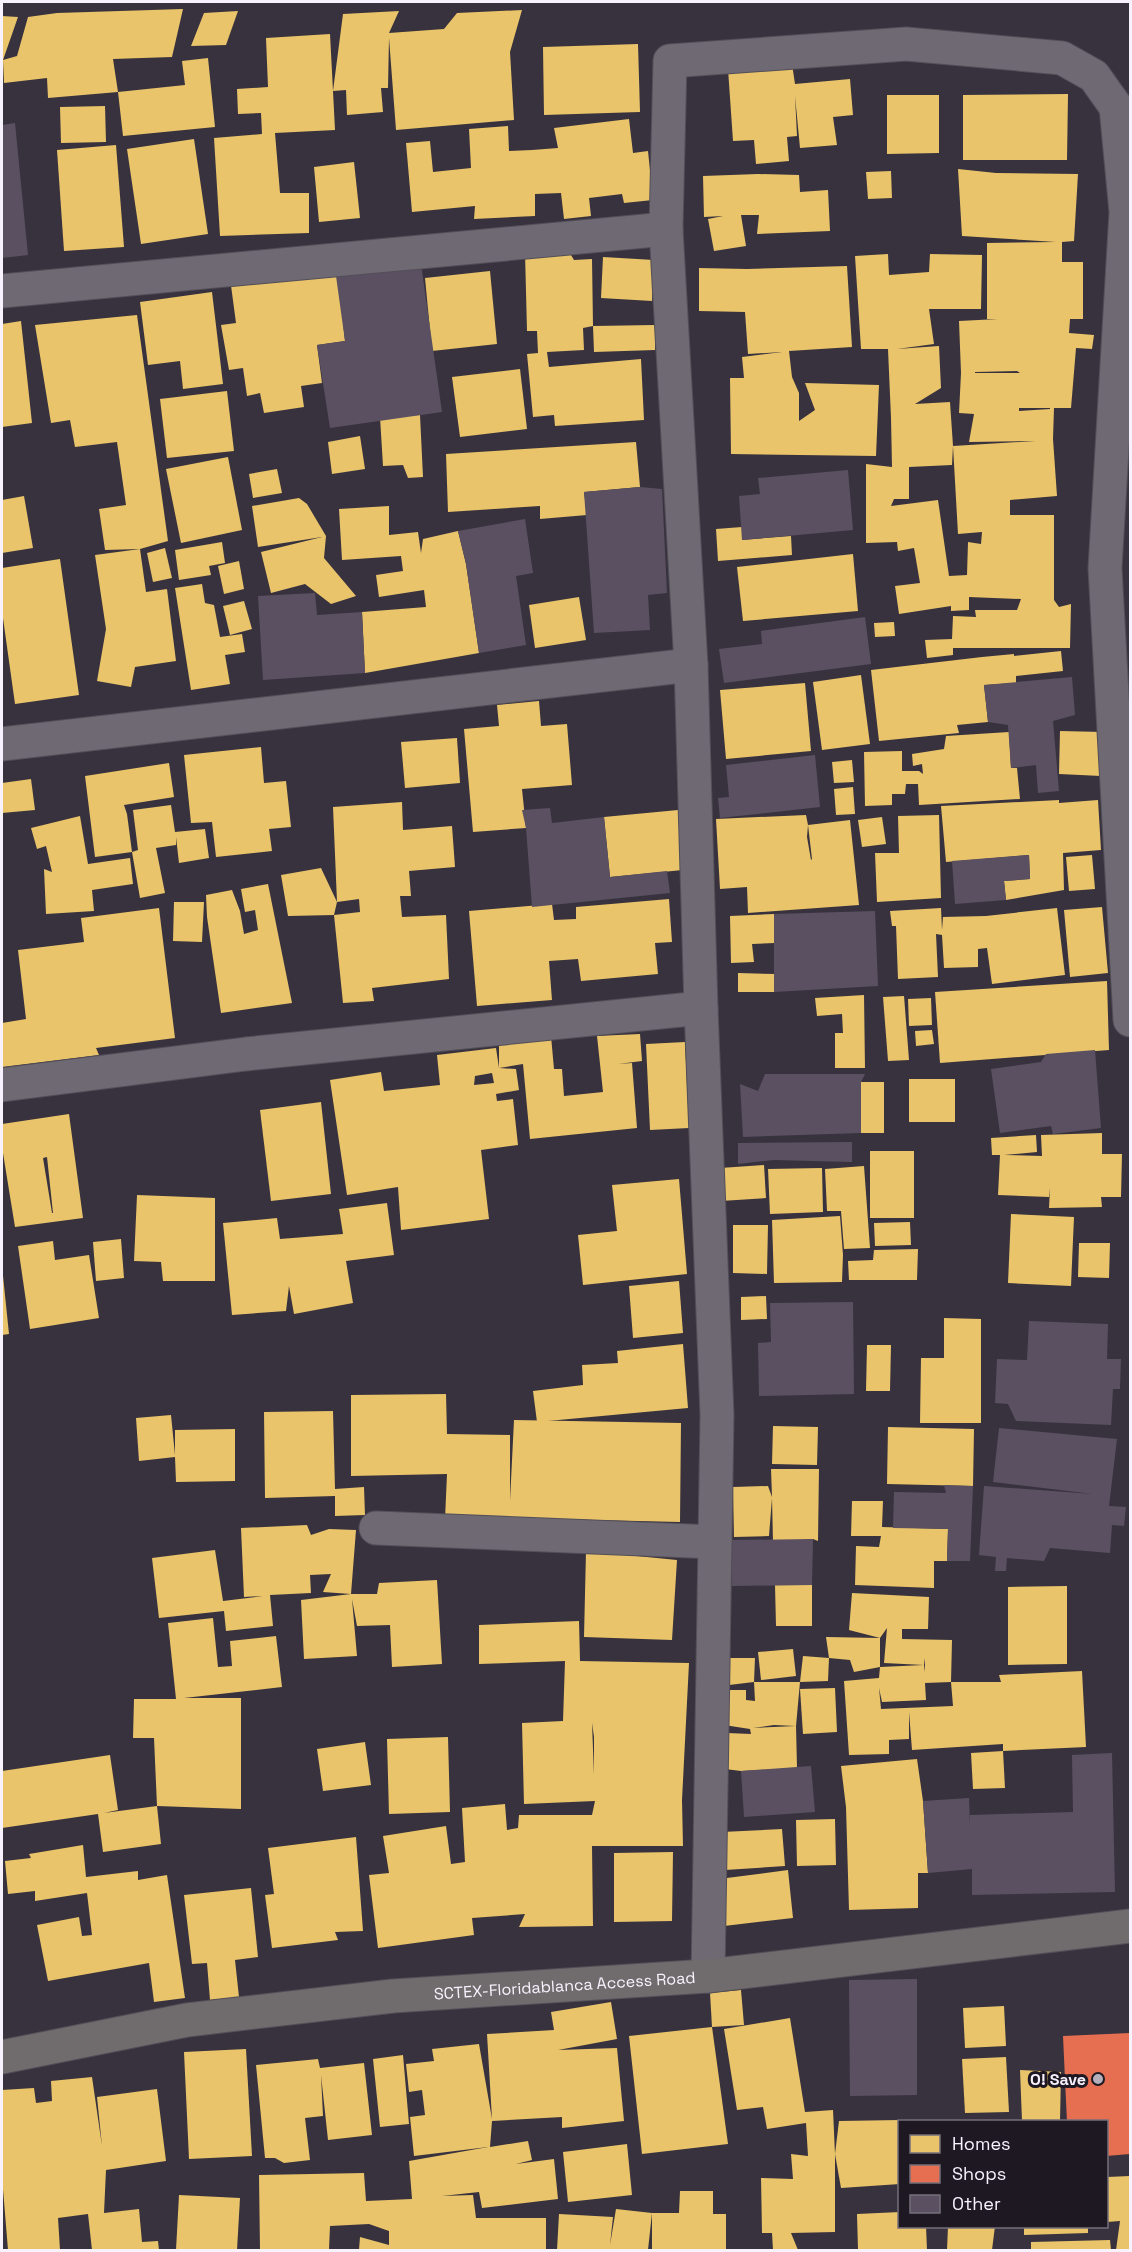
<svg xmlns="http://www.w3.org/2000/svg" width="1132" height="2252" font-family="'Space Grotesk',sans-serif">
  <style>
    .homes { fill: #e9c46a; fill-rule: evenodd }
    .shops { fill: #e76f51 }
    .building { fill: #5a5061 }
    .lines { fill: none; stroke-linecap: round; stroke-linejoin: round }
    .minor-casing { stroke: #534f58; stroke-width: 35 }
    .primary-casing { stroke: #534f58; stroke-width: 35 }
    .minor { stroke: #6f6974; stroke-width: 33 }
    .primary { stroke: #706b6d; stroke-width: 33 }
    .poi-dot { fill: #b5afbb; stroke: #1e1822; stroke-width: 2 }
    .labels { text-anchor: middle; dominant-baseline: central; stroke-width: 6; stroke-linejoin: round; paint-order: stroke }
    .street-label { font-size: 16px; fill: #f8f2fe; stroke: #1e1822 }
    .poi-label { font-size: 16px; font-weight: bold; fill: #f8f2fe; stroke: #1e1822; text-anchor: end }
  </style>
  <rect width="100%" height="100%" fill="#38323e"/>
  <!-- homes -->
  <g class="homes">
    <polygon points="183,9 172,57 113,59 118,92 48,98 47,78 4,83 3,60 2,64 2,16 18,17 3,60 17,56 28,17 57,13"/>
    <polygon points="522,10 510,52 514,120 396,130 389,38 388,88 381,88 383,112 347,115 346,90 333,91 335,130 275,133 280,193 309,193 309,233 220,236 214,138 262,134 261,113 238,114 237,89 268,87 266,38 330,34 333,91 343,14 399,11 389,33 444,29 457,13"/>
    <polygon points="238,11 226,45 191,46 204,13"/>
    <polygon points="638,44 640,112 544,115 543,47"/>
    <polygon points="208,58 215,127 123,136 118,92 185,85 182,61"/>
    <polygon points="792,64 795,84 850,79 853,115 833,117 837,145 800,148 795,96 797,136 787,137 789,161 756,164 754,140 733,141 728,69"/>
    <polygon points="1068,94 1067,160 963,160 963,95"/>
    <polygon points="887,95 939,95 939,153 887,154"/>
    <polygon points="105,106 106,142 61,143 60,107"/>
    <polygon points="629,119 633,153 648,151 653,200 624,203 622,194 589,198 591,216 564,219 561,193 535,194 535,216 474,219 475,206 412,212 406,143 430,141 433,172 471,168 469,129 508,126 509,151 532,150 558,148 554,128"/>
    <polygon points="194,139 208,234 141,244 127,149"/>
    <polygon points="116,145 124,247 64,251 57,150"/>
    <polygon points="354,162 360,218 319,222 314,167"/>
    <path d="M958,169L996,173L1078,174L1074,241L1062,242V262H1083V319H1070L1069,333L1094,335L1092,349L1076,348L1071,408H1054L1053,439L1057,496L1010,500V515H1054V600L1059,607L1071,604L1070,648H953V655L927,658L925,640L952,639L953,616L976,617L975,610H1017L1021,599L969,597V610L951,611V606L899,614L895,586L920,583L914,548L898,551L897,542L866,543V464L892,467L891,418L888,349H861L855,256L888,254L889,275L929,272L930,254L982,255L981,309H929L934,344L897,349L939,346L941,388L915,404L950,402L953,446L1036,441L969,442L974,414L959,413L961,373L959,321L998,319H987V243L1056,242L962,236ZM1017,371L1020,373H975V372ZM1019,408H1050V409L1019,411ZM953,446L958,534L982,532L981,544L968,542L967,575L949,576V595V576L938,500L891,506L894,499H909V467L952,465Z"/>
    <polygon points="891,171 892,198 868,199 866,172"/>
    <polygon points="758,174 799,175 800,192 828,190 830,231 757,234 759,215 741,215 746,246 714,251 708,219 723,216 704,217 703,176"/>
    <polygon points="568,250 574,260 592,259 593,326 583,328 584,350 547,352 549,367 641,359 644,420 555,426 554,415 533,417 527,354 538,353 537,331 527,331 525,252"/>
    <polygon points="603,257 654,260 652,301 601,298"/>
    <polygon points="337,265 345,341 317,345 322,383 301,386 304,407 264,413 260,393 247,396 243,368 229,370 221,325 236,323 230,278"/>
    <polygon points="847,266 852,347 789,351 792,377 799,393 799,421 815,410 805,383 879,385 876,456 731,454 730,378 744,378 742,357 782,352 748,354 745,312 699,311 699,268 747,269"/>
    <polygon points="490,271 497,344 432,351 425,278"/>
    <polygon points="212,292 223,384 183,389 180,361 148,365 140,302"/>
    <polygon points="137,315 168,541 140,549 105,550 99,509 126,505 117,442 75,447 70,420 51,423 35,325"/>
    <polygon points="21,321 32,423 2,427 2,324"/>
    <polygon points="655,325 655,350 594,352 593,326"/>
    <polygon points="520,369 527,429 460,437 452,377"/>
    <polygon points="227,391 234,451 167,458 160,399"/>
    <polygon points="420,415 423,477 408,478 403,465 383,466 380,417"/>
    <polygon points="360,436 365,469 332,474 328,442"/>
    <polygon points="636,442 640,487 584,492 587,515 540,519 540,506 448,512 446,454"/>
    <polygon points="228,457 242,530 181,543 166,469"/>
    <polygon points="277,469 282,493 253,498 249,474"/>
    <polygon points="24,496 33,548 2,553 2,500"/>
    <polygon points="299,498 307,504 326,536 324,558 356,596 331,604 305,584 271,593 261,552 322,537 258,547 252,506"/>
    <polygon points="389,506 389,535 418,532 421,553 423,539 458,531 466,564 479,653 365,673 362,612 426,607 424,590 379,597 376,575 403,571 401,556 342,560 339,509"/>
    <polygon points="742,527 742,540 791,536 792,555 718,561 716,529"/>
    <polygon points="222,542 225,563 209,566 211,575 179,580 175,550"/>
    <polygon points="165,548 172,578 153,582 147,553"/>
    <polygon points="140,549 146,592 167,589 176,661 135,667 131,687 97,681 106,629 95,555"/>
    <polygon points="853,554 858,611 743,621 737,567"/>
    <polygon points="60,559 79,695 15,704 2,611 2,568"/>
    <polygon points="239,561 244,589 224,594 218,566"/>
    <polygon points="202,584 205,603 214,605 220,637 242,634 245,652 225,655 230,684 191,690 175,588"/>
    <polygon points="579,597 586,640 535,648 529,605"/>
    <polygon points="244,601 252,629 230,635 223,606"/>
    <polygon points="894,622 895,636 875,637 874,623"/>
    <polygon points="1061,651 1063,671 1016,676 1016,683 984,685 988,722 957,725 959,733 879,741 871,670 982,657 1014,654 1014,656"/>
    <polygon points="861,675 870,744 822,750 813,682"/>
    <polygon points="805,683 811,751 726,759 720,690"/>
    <polygon points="539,701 541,726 567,724 572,785 522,789 526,828 473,832 464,729 499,726 497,705"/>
    <polygon points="1060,731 1103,732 1101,776 1059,774"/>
    <polygon points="1009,732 1011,768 1017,768 1020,799 919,805 918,784 906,784 905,794 892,794 892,805 865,806 864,752 902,751 902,771 919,771 923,774 922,764 913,766 912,754 944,749 946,736"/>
    <polygon points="457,738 460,783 405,788 401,742"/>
    <polygon points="261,747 264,783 286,781 291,827 269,829 272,851 216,857 212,822 191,823 184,755"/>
    <polygon points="852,760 854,782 834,783 832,762"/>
    <polygon points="169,763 174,797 124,805 127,814 132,852 95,857 85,776"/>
    <polygon points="31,779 35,810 2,813 2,783"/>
    <polygon points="853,787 855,814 836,815 834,789"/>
    <polygon points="1059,800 1059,803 1098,800 1101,850 1063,853 1064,890 1006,900 1004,881 1030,879 1029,855 946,862 941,806"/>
    <polygon points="402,802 403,830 452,826 455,867 409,871 411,896 400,896 402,917 446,915 449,979 372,988 374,1001 343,1003 334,915 360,912 359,899 337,902 334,915 288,916 281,875 321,868 337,902 333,807"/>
    <polygon points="171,805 175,832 205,829 209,858 179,863 176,837 176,845 156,848 165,893 140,898 132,852 138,850 133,810"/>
    <polygon points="678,810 683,870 610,877 604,817"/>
    <path d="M806,815L808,825L850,820L859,905L748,913L747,887L720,889L716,819ZM808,825L812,859L811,860L807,837Z"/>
    <polygon points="939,815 941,898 877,902 875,853 899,853 898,816"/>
    <polygon points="80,816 88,864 130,858 133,884 92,890 94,911 46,914 44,869 52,872 46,846 37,849 31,828"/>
    <polygon points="882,817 886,844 862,847 858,820"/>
    <polygon points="1092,855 1095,889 1069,891 1066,857"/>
    <polygon points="268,884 292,1003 221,1013 207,917 206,895 232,890 240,911 244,934 258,930 255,910 245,912 241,889"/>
    <polygon points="669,899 672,942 655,943 658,974 581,981 578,959 549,961 552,1000 477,1006 469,911 552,904 554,920 576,919 576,907"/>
    <polygon points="174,902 204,902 202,942 173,941"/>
    <polygon points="1102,907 1108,973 1070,977 1064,910"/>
    <polygon points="159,908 175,1038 96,1048 99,1055 2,1067 2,1023 26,1019 18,950 84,942 81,918"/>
    <polygon points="941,908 942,930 943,917 986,916 1057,908 1065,975 992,984 987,948 978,949 978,967 944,968 942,935 936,934 938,977 898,979 896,926 892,926 890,911"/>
    <polygon points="774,914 775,943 752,944 754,962 731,963 730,916"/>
    <polygon points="738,973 775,974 774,992 738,992"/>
    <polygon points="1107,981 1109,1050 940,1063 935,992"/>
    <polygon points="864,995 865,1068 835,1068 835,1033 843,1033 842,1014 817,1016 815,998"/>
    <polygon points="904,996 909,1060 888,1061 883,997"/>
    <polygon points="931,998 932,1025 909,1026 908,999"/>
    <polygon points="932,1030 934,1044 916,1046 915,1031"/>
    <polygon points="640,1034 642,1061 618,1064 632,1063 637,1128 530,1139 523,1064 499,1068 499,1043 551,1036 554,1069 562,1069 564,1096 603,1092 597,1036"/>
    <polygon points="685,1042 689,1128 650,1130 646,1044"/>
    <path d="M496,1048L499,1068L516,1069L519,1090L496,1094L497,1101L513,1099L518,1145L481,1150L489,1219L401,1230L398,1187L347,1195L330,1080L381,1072L384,1091L440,1085L437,1055ZM492,1073L494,1083L474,1085L475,1076Z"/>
    <rect x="909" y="1079" width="46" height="43"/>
    <rect x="861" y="1082" width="23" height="51"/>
    <polygon points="321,1102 331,1194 271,1201 260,1110"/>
    <path d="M69,1114L83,1218L15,1227L2,1147V1124ZM47,1157L53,1213H52L43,1158Z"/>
    <polygon points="1102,1133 1102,1154 1122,1154 1121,1197 1101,1197 1102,1207 1049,1208 1050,1188 1049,1197 998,1195 1000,1155 992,1155 991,1138 1036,1135 1037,1152 1004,1155 1042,1156 1041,1135"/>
    <rect x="870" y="1151" width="44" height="67"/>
    <polygon points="764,1165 766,1198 721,1201 720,1168"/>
    <polygon points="864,1166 870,1248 844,1249 841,1211 827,1211 825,1169"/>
    <polygon points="822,1168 823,1212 770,1214 768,1169"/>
    <polygon points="679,1179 687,1274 583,1285 578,1235 617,1231 612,1185"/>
    <polygon points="137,1195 215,1198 215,1281 163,1281 161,1262 134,1261"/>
    <polygon points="387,1203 394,1255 346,1261 353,1303 294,1314 289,1286 286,1311 232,1315 223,1223 277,1218 280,1239 343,1234 339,1209"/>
    <polygon points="1011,1214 1074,1217 1071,1286 1008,1283"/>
    <polygon points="840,1216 843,1255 842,1282 774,1283 772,1220"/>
    <polygon points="910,1222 911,1245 875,1246 874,1223"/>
    <polygon points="733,1225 768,1225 767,1274 733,1273"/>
    <polygon points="121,1239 124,1278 96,1281 93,1242"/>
    <polygon points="53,1241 55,1260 89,1255 99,1318 30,1329 18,1246"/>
    <polygon points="1079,1243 1110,1243 1109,1278 1078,1277"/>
    <polygon points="918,1249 917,1280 849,1280 848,1261 873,1260 874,1250"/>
    <polygon points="2,1276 3,1276 9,1334 2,1335"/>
    <polygon points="679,1281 683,1333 633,1338 629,1286"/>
    <polygon points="766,1296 767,1319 741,1320 741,1297"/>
    <polygon points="944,1318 981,1319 981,1423 920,1423 921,1358 944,1358"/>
    <polygon points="683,1344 688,1408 537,1422 533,1391 583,1385 582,1365 618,1363 617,1351"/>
    <polygon points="867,1345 891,1345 890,1391 866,1391"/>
    <polygon points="446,1394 447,1434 510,1435 510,1501 514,1420 681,1423 680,1522 511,1518 445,1519 447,1474 351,1476 351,1395"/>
    <polygon points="333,1411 335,1489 364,1487 365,1515 335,1516 335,1496 265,1498 264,1412"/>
    <polygon points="171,1415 175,1455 175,1430 235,1429 235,1481 176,1482 175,1457 139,1461 136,1418"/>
    <polygon points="773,1426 818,1427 817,1465 772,1464"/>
    <polygon points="888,1427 974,1429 973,1486 887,1484"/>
    <polygon points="771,1469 819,1469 818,1541 813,1539 773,1542 772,1498 769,1536 734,1537 733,1487 768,1486 772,1497"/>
    <polygon points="852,1501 883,1501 882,1527 948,1529 947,1561 934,1561 934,1588 855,1585 856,1546 879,1547 881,1536 851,1536"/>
    <polygon points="307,1525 311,1535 329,1529 356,1530 351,1594 377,1594 379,1583 437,1580 442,1664 392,1667 390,1625 357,1626 352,1599 357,1656 304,1659 301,1600 351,1594 323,1592 331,1574 310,1575 311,1593 270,1595 273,1626 226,1631 224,1611 159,1618 152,1558 215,1550 223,1601 263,1596 244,1597 241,1528"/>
    <polygon points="586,1551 677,1560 672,1640 584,1637"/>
    <polygon points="775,1585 812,1585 812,1626 776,1626"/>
    <polygon points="1067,1586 1067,1664 1008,1665 1008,1587"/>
    <polygon points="852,1593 929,1597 928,1629 902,1629 902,1639 952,1640 951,1682 925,1683 926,1700 882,1702 879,1688 881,1709 953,1706 951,1682 1001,1682 999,1675 1082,1671 1086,1747 1003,1751 1003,1744 912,1750 909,1712 909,1739 889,1740 889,1754 849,1755 844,1681 879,1678 880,1667 924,1665 925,1672 925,1658 924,1665 884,1663 887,1628 880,1638 880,1667 854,1672 850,1660 829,1658 826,1637 880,1638 849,1630"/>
    <polygon points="213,1618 218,1667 232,1666 230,1641 276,1636 282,1687 184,1698 241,1698 241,1809 157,1806 161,1844 103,1852 98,1814 2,1828 2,1771 110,1755 118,1810 104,1813 157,1806 154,1738 133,1738 134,1699 176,1699 168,1623"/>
    <path d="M579,1621L580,1661L689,1663L682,1800L683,1846H592L593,1926L519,1927L525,1914L472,1918L474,1935L378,1948L369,1875L389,1873L383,1836L446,1826L451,1864L465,1862L462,1808L505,1804L507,1830L518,1828L519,1815H592L595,1801L524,1804L522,1723L563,1721L565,1661L479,1664V1625ZM592,1723L594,1737V1775Z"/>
    <polygon points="793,1649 796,1676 761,1680 758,1652"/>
    <polygon points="803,1656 829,1658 828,1681 800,1682"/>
    <polygon points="728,1658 755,1658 754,1682 729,1685"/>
    <path d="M754,1682H800L796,1726L797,1768L741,1771L725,1769L727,1733L751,1734L750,1729L724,1725L723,1690H746V1700L755,1701ZM774,1725L796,1726L753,1728Z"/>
    <polygon points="835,1688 837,1732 803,1734 800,1689"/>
    <polygon points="448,1737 450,1812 389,1814 387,1739"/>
    <polygon points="365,1742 371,1785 323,1791 317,1749"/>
    <polygon points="1003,1751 1005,1788 973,1789 971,1753"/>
    <polygon points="917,1759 923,1801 928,1873 918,1873 918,1908 849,1910 846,1807 841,1766"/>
    <polygon points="835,1819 836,1865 797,1866 796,1820"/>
    <polygon points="782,1829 785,1866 725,1870 722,1832"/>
    <polygon points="356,1837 363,1931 335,1932 338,1940 272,1948 265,1895 274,1894 268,1848"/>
    <polygon points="83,1845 86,1877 138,1871 138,1880 167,1875 185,1998 154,2002 149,1963 48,1981 37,1925 79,1917 82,1936 92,1935 87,1893 35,1901 35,1891 8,1894 5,1861 31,1858 29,1854"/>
    <polygon points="673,1852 672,1921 614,1922 614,1853"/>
    <polygon points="788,1870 793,1918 724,1926 719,1879"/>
    <polygon points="251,1888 258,1957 235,1960 239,1997 210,2000 207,1963 192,1964 184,1895"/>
    <polygon points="741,1990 744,2025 712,2027 710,1993"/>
    <polygon points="611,2002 617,2039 558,2050 617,2048 624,2121 562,2128 562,2117 492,2121 490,2147 528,2141 532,2160 516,2164 554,2159 558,2199 482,2208 479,2192 442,2196 473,2195 476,2218 546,2218 546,2250 359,2250 360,2237 389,2245 389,2231 369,2224 330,2226 329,2250 260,2250 259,2175 364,2173 366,2201 412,2199 409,2161 488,2147 414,2156 410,2117 425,2115 422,2090 409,2092 406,2064 434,2061 432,2049 479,2044 492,2119 487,2034 554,2030 551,2012"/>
    <polygon points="1004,2006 1006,2046 965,2048 963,2008"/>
    <polygon points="790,2018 805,2112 833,2110 835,2154 835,2232 791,2233 798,2250 773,2250 772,2233 762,2233 761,2178 793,2179 791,2154 808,2156 806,2123 767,2129 763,2107 737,2110 724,2029"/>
    <polygon points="712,2027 728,2144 642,2154 629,2036"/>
    <polygon points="246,2049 252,2156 189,2159 184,2052"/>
    <polygon points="403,2055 409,2124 380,2127 373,2059"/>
    <polygon points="1006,2057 1009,2112 965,2113 962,2059"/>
    <polygon points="318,2059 320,2068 364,2063 372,2135 328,2140 321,2075 323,2116 305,2118 310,2160 284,2163 275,2158 265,2158 256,2065"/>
    <polygon points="1020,2070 1061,2072 1060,2121 1022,2121"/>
    <polygon points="92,2077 102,2146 97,2097 157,2089 166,2161 106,2170 104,2213 139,2209 142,2242 158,2241 159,2250 92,2250 88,2214 58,2218 60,2250 8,2250 2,2177 2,2090 34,2088 36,2103 52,2101 51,2081"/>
    <polygon points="900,2120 900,2184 841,2188 835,2154 839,2121"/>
    <polygon points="627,2144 632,2195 568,2202 563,2152"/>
    <polygon points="1130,2176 1130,2250 1116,2250 1120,2221 1107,2222 1107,2177"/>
    <polygon points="680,2191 713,2191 713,2214 726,2214 726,2250 652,2250 652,2213 648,2250 557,2250 559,2214 613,2217 610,2245 616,2209 652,2213 679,2213"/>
    <polygon points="179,2195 240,2198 237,2250 176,2250"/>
    <polygon points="900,2212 900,2226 926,2226 927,2250 858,2250 857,2214"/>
    <polygon points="948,2226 995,2226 992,2250 947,2250"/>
    <polygon points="1024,2226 1088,2226 1088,2233 1024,2235"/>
    <polygon points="1110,2240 1111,2250 1031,2250 1031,2242"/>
  </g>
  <!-- shops -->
  <polygon class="shops" points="1130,2033 1130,2154 1106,2156 1106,2122 1067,2122 1063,2036"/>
  <!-- building -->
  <g class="building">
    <polygon points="15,123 28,255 2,258 2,125"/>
    <polygon points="421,264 442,412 330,428 317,345 345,341 336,276"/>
    <polygon points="848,470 853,530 742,540 739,496 760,494 758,478"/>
    <polygon points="640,487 662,489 667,593 648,595 650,630 594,633 584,492"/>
    <polygon points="525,519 533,573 516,576 526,645 479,653 466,564 458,531"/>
    <polygon points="315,593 317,615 362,612 365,673 263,680 258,596"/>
    <polygon points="865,617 871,664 724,683 719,649 762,644 761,631"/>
    <polygon points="1072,677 1075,715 1053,721 1059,791 1038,793 1036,765 1011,768 1008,725 988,722 984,685"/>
    <polygon points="815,755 820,807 720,818 718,798 729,797 726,765"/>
    <polygon points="550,808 552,823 604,817 610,877 667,871 670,893 532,907 526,828 522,810"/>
    <polygon points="1029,855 1030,879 1004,881 1006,900 955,904 952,861"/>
    <polygon points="875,911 878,986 774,992 774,914"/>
    <polygon points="1095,1050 1101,1128 1053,1134 1051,1126 1000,1133 991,1069 1041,1062 1046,1054"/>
    <polygon points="765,1074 865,1074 861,1082 861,1133 743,1137 740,1084 758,1091"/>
    <polygon points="852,1142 852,1162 774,1160 738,1164 738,1143"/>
    <polygon points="853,1302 854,1394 759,1396 758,1343 771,1342 770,1303"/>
    <polygon points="1029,1321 1108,1324 1107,1359 1121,1359 1120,1389 1113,1389 1111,1425 1016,1421 1008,1404 995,1403 997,1359 1027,1360"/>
    <polygon points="999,1428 1117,1439 1109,1506 1126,1507 1124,1526 1112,1525 1110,1553 1050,1548 1044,1561 1007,1558 1006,1571 995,1571 996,1557 979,1555 984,1486 1093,1494 993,1482"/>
    <polygon points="944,1485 973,1486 970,1561 947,1561 948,1529 893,1528 894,1492 946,1493"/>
    <polygon points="813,1539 812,1585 732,1586 732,1540"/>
    <polygon points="1112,1753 1115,1892 972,1895 972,1869 928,1873 923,1801 969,1798 970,1826 970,1815 1073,1812 1072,1755"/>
    <polygon points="811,1766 815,1812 744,1817 741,1771"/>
    <polygon points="917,1979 917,2095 850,2096 849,1980"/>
  </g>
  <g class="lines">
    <defs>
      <g id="minor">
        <polyline points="2,291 666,229"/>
        <polyline points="2,744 691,665"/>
        <polyline points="2,1085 246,1054 701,1008"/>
        <polyline points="376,1528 715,1542"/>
        <polyline points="708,1976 717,1415 701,1008 691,665 666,229 670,61 906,44 1062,58 1094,76 1116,107 1126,212 1105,568 1130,1020"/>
      </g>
      <g id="primary">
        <path id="s1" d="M2,2057L187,2020L393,1996L708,1976L1130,1926"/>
      </g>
    </defs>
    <!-- minor casing -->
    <use href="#minor" class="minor-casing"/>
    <!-- primary casing -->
    <use href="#primary" class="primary-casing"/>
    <!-- minor -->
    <use href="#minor" class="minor"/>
    <!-- primary -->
    <use href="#primary" class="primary"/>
  </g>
  <!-- markers -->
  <circle class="poi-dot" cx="1098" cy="2079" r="6"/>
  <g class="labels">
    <!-- street labels -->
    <g class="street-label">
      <text stroke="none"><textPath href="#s1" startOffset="568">SCTEX-Floridablanca Access Road</textPath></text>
    </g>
    <!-- poi labels -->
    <g class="poi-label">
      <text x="1086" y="2079">O! Save</text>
    </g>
  </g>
  <!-- border -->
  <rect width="1132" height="2252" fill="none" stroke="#f8f2fe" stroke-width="6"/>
  <!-- legend -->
  <rect x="898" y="2120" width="210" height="108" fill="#1e1822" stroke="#756f7a" stroke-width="1.5"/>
  <rect x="910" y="2135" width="30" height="18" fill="#e9c46a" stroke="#756f7a" stroke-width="1.5"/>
  <text x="952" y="2150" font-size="18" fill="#f8f2fe">Homes</text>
  <rect x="910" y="2165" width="30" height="18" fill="#e76f51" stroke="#756f7a" stroke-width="1.5"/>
  <text x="952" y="2180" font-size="18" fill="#f8f2fe">Shops</text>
  <rect x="910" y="2195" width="30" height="18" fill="#5a5061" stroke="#756f7a" stroke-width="1.5"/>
  <text x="952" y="2210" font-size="18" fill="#f8f2fe">Other</text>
</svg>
